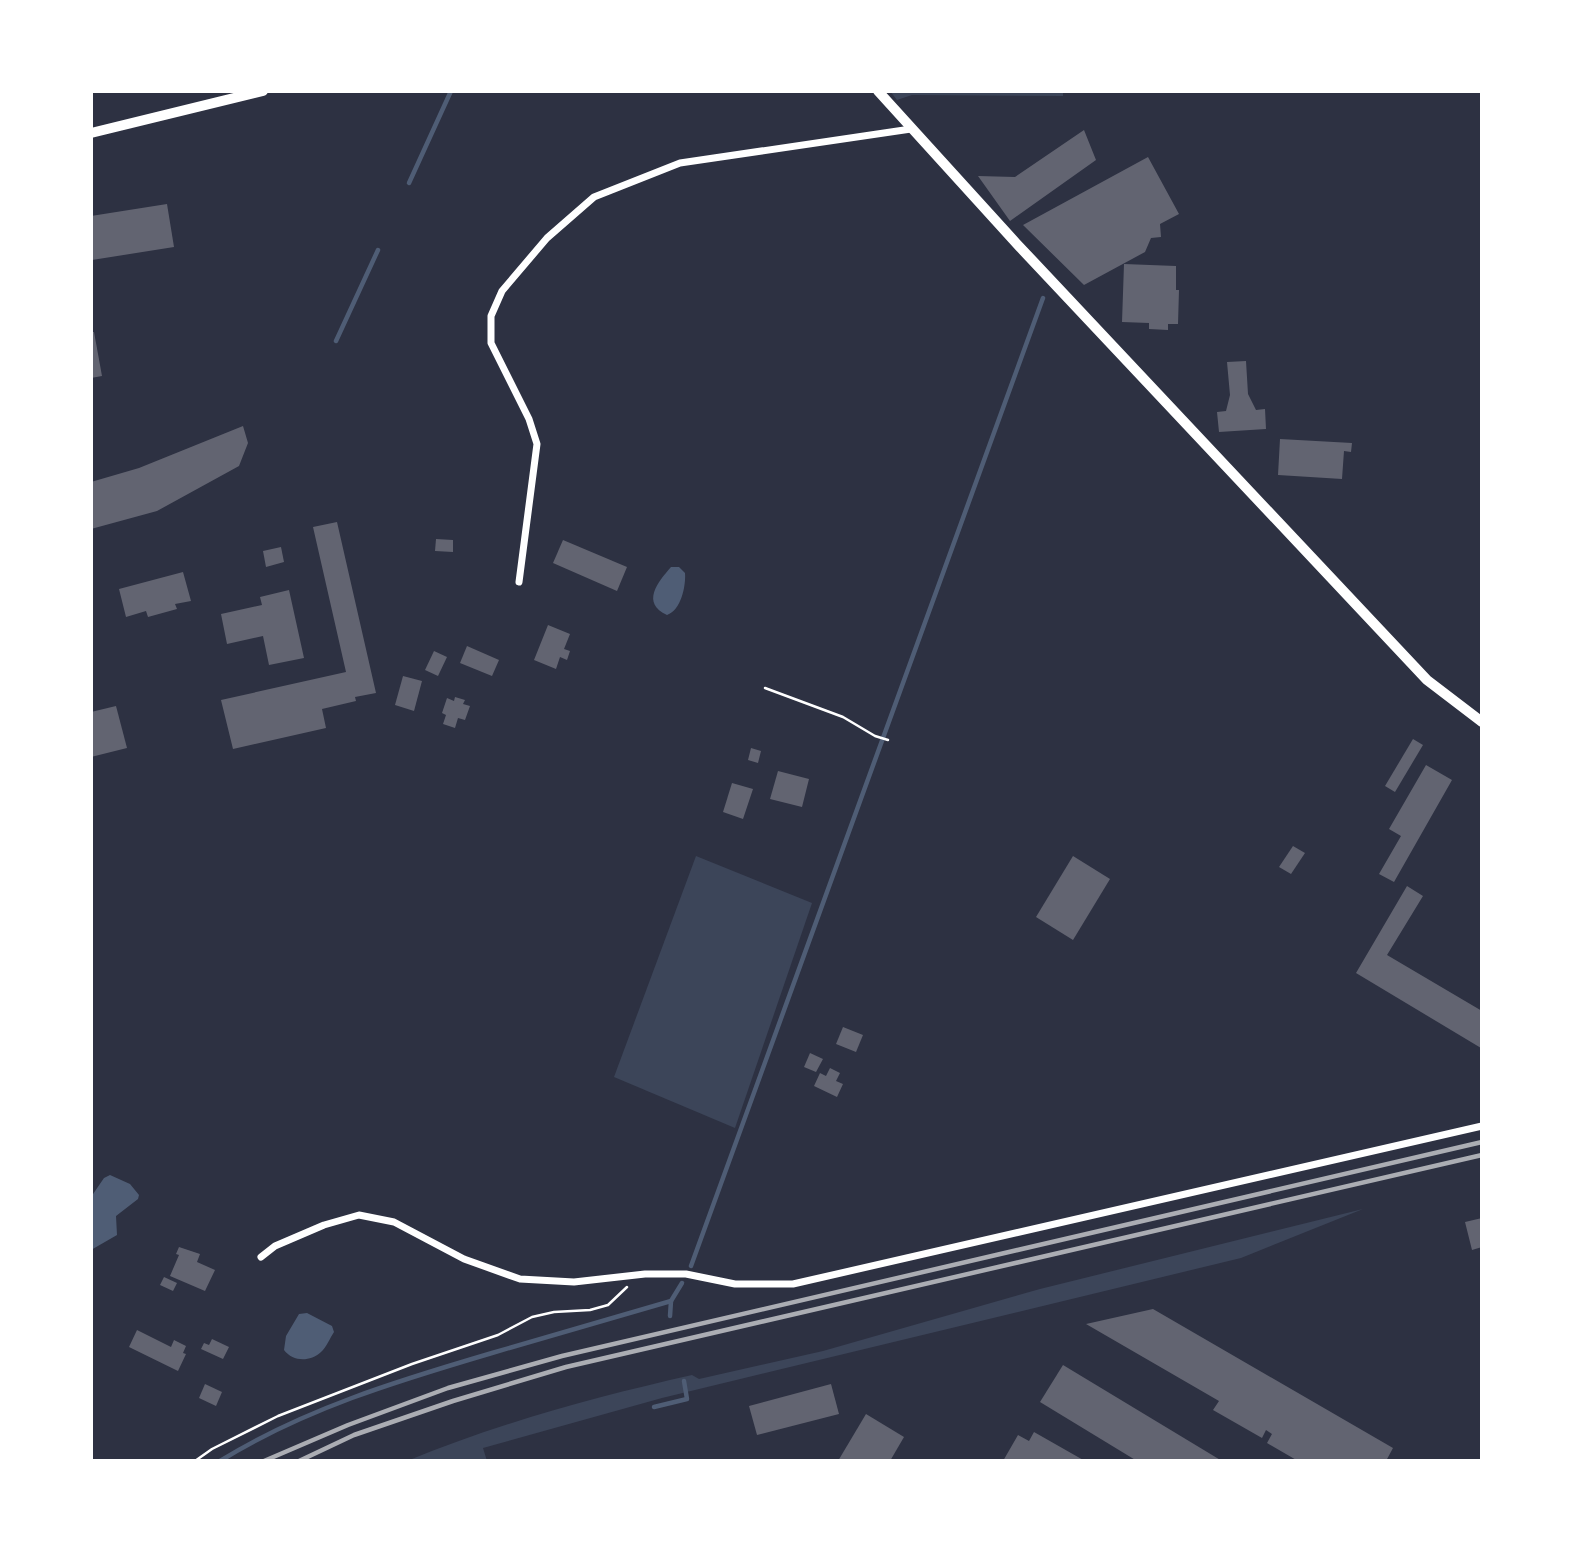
<svg xmlns="http://www.w3.org/2000/svg" width="1573" height="1552" font-family="Ubuntu,sans-serif">
  <style>
    .green { fill: #3c4559 }
    .water { fill: #4f5d75 }
    .lines { fill: none; stroke-linecap: round; stroke-linejoin: round }
    .stream { stroke: #4f5d75; stroke-width: 4.5 }
    .building { fill: #626471 }
    .path { stroke: #fff; stroke-width: 2.5 }
    .minor { stroke: #fff; stroke-width: 7 }
    .tertiary { stroke: #fff; stroke-width: 10 }
    .rail { stroke: #abadb3; stroke-width: 4.5 }
  </style>
  <rect width="100%" height="100%" fill="#2d3142"/>
  <!-- green -->
  <g class="green">
    <polygon points="890,91 1063,91 1063,96 912,95 897,100"/>
    <polygon points="696,856 812,903 735,1128 614,1077"/>
    <path d="M1363,1209L1241,1258L662,1398L483,1448L487,1461H407C499,1423 595,1397 692,1375L699,1379L823,1351L1040,1289Z"/>
  </g>
  <!-- water -->
  <g class="water">
    <path d="M671,567H679L685,573C686,586 681,610 667,615C641,603 657,583 671,567Z"/>
    <polygon points="110,1175 130,1184 139,1195 138,1199 116,1216 117,1235 91,1250 91,1197 104,1178"/>
    <path d="M307,1313L332,1326L334,1332C330,1338 326,1348 321,1352C310,1362 293,1362 284,1350L286,1336L299,1314Z"/>
  </g>
  <g class="lines">
    <!-- stream -->
    <g class="stream">
      <polyline points="409,183 451,91"/>
      <polyline points="336,341 378,250"/>
      <polyline points="691,1266 1043,298"/>
      <polyline points="670,1316 671,1301 682,1283"/>
      <polyline points="654,1407 687,1399 684,1381"/>
      <path d="M220,1461C304,1409 397,1381 492,1353C551,1336 611,1319 671,1301"/>
    </g>
  </g>
  <!-- building -->
  <g class="building">
    <polygon points="1084,130 1096,160 1010,221 978,176 1015,177"/>
    <polygon points="1148,157 1179,214 1160,224 1161,237 1151,238 1145,252 1084,285 1023,225"/>
    <polygon points="167,204 174,247 92,260 91,216"/>
    <polygon points="1124,264 1176,266 1176,290 1179,290 1178,324 1168,324 1168,330 1149,329 1149,323 1122,322"/>
    <polygon points="91,332 94,332 102,376 91,378"/>
    <polygon points="1246,361 1248,394 1256,410 1265,409 1266,429 1219,432 1217,412 1226,411 1230,395 1227,362"/>
    <polygon points="243,426 248,443 239,466 157,511 91,529 91,482 139,468"/>
    <polygon points="1280,439 1352,443 1351,452 1344,451 1342,479 1278,475"/>
    <polygon points="337,522 376,693 355,697 356,701 322,709 326,728 233,749 221,700 346,672 313,527"/>
    <polygon points="436,539 453,540 453,552 435,551"/>
    <polygon points="563,540 627,567 617,591 553,563"/>
    <polygon points="281,547 284,562 266,567 263,551"/>
    <polygon points="183,572 191,601 175,604 177,609 148,617 146,611 126,617 119,589"/>
    <polygon points="289,590 304,658 269,665 263,636 227,644 221,614 262,605 260,597"/>
    <polygon points="548,625 570,634 564,649 570,651 567,660 560,657 556,669 534,660"/>
    <polygon points="467,646 499,660 492,676 460,663"/>
    <polygon points="434,651 447,657 438,676 425,670"/>
    <polygon points="403,676 422,681 414,711 395,705"/>
    <polygon points="455,697 465,700 463,704 470,706 465,720 458,718 455,728 443,724 446,715 442,713 447,698 454,701"/>
    <polygon points="116,706 127,748 91,757 91,712"/>
    <polygon points="1413,739 1423,745 1395,792 1385,786"/>
    <polygon points="751,748 761,751 758,763 748,760"/>
    <polygon points="1426,765 1452,780 1394,882 1379,874 1401,836 1389,829"/>
    <polygon points="778,771 809,779 802,807 770,799"/>
    <polygon points="732,783 753,789 743,819 723,812"/>
    <polygon points="1293,846 1305,853 1291,874 1279,867"/>
    <polygon points="1073,856 1110,879 1073,940 1036,917"/>
    <polygon points="1407,886 1423,896 1387,955 1482,1011 1481,1048 1356,973"/>
    <polygon points="843,1027 863,1035 856,1052 836,1044"/>
    <polygon points="810,1053 823,1059 816,1072 804,1067"/>
    <polygon points="830,1068 840,1073 836,1081 843,1084 837,1097 814,1086 820,1073 826,1076"/>
    <polygon points="1482,1218 1482,1247 1472,1250 1465,1222"/>
    <polygon points="179,1247 200,1254 197,1262 215,1270 205,1291 170,1276 179,1255 176,1254"/>
    <polygon points="164,1277 177,1283 173,1291 160,1285"/>
    <polygon points="1153,1309 1393,1448 1386,1461 1298,1461 1267,1443 1272,1434 1266,1430 1262,1438 1213,1410 1219,1401 1086,1324"/>
    <polygon points="137,1330 171,1347 174,1340 186,1346 183,1353 186,1354 178,1371 129,1347"/>
    <polygon points="212,1339 229,1347 223,1359 201,1349 204,1343 209,1345"/>
    <polygon points="1063,1365 1222,1461 1137,1461 1040,1402"/>
    <polygon points="205,1384 222,1392 216,1406 199,1398"/>
    <polygon points="831,1384 839,1414 757,1435 749,1406"/>
    <polygon points="866,1414 904,1437 890,1461 838,1461"/>
    <polygon points="1034,1432 1085,1461 1003,1461 1018,1435 1029,1441"/>
  </g>
  <g class="lines">
    <!-- path -->
    <g class="path">
      <polyline points="765,688 843,717 875,736 888,740"/>
      <polyline points="195,1461 212,1449 278,1416 412,1364 498,1335 532,1317 554,1312 590,1310 608,1305 627,1287"/>
    </g>
    <!-- minor -->
    <g class="minor">
      <polyline points="519,582 537,444 529,419 491,343 491,316 502,291 547,238 594,197 680,163 911,129"/>
      <polyline points="261,1257 275,1246 324,1225 359,1215 394,1222 464,1259 520,1279 574,1282 645,1274 686,1274 735,1284 793,1284 1482,1126"/>
    </g>
    <!-- tertiary -->
    <g class="tertiary">
      <polyline points="878,91 1016,243 1427,680 1482,722"/>
      <polyline points="91,133 263,91"/>
    </g>
    <!-- rail -->
    <g class="rail">
      <polyline points="264,1461 348,1425 448,1388 562,1356 1482,1142"/>
      <polyline points="299,1461 354,1435 453,1401 566,1367 1482,1155"/>
    </g>
  </g>
  <!-- border -->
  <rect width="1573" height="1552" fill="none" stroke="#ffffff" stroke-width="186"/>
</svg>
